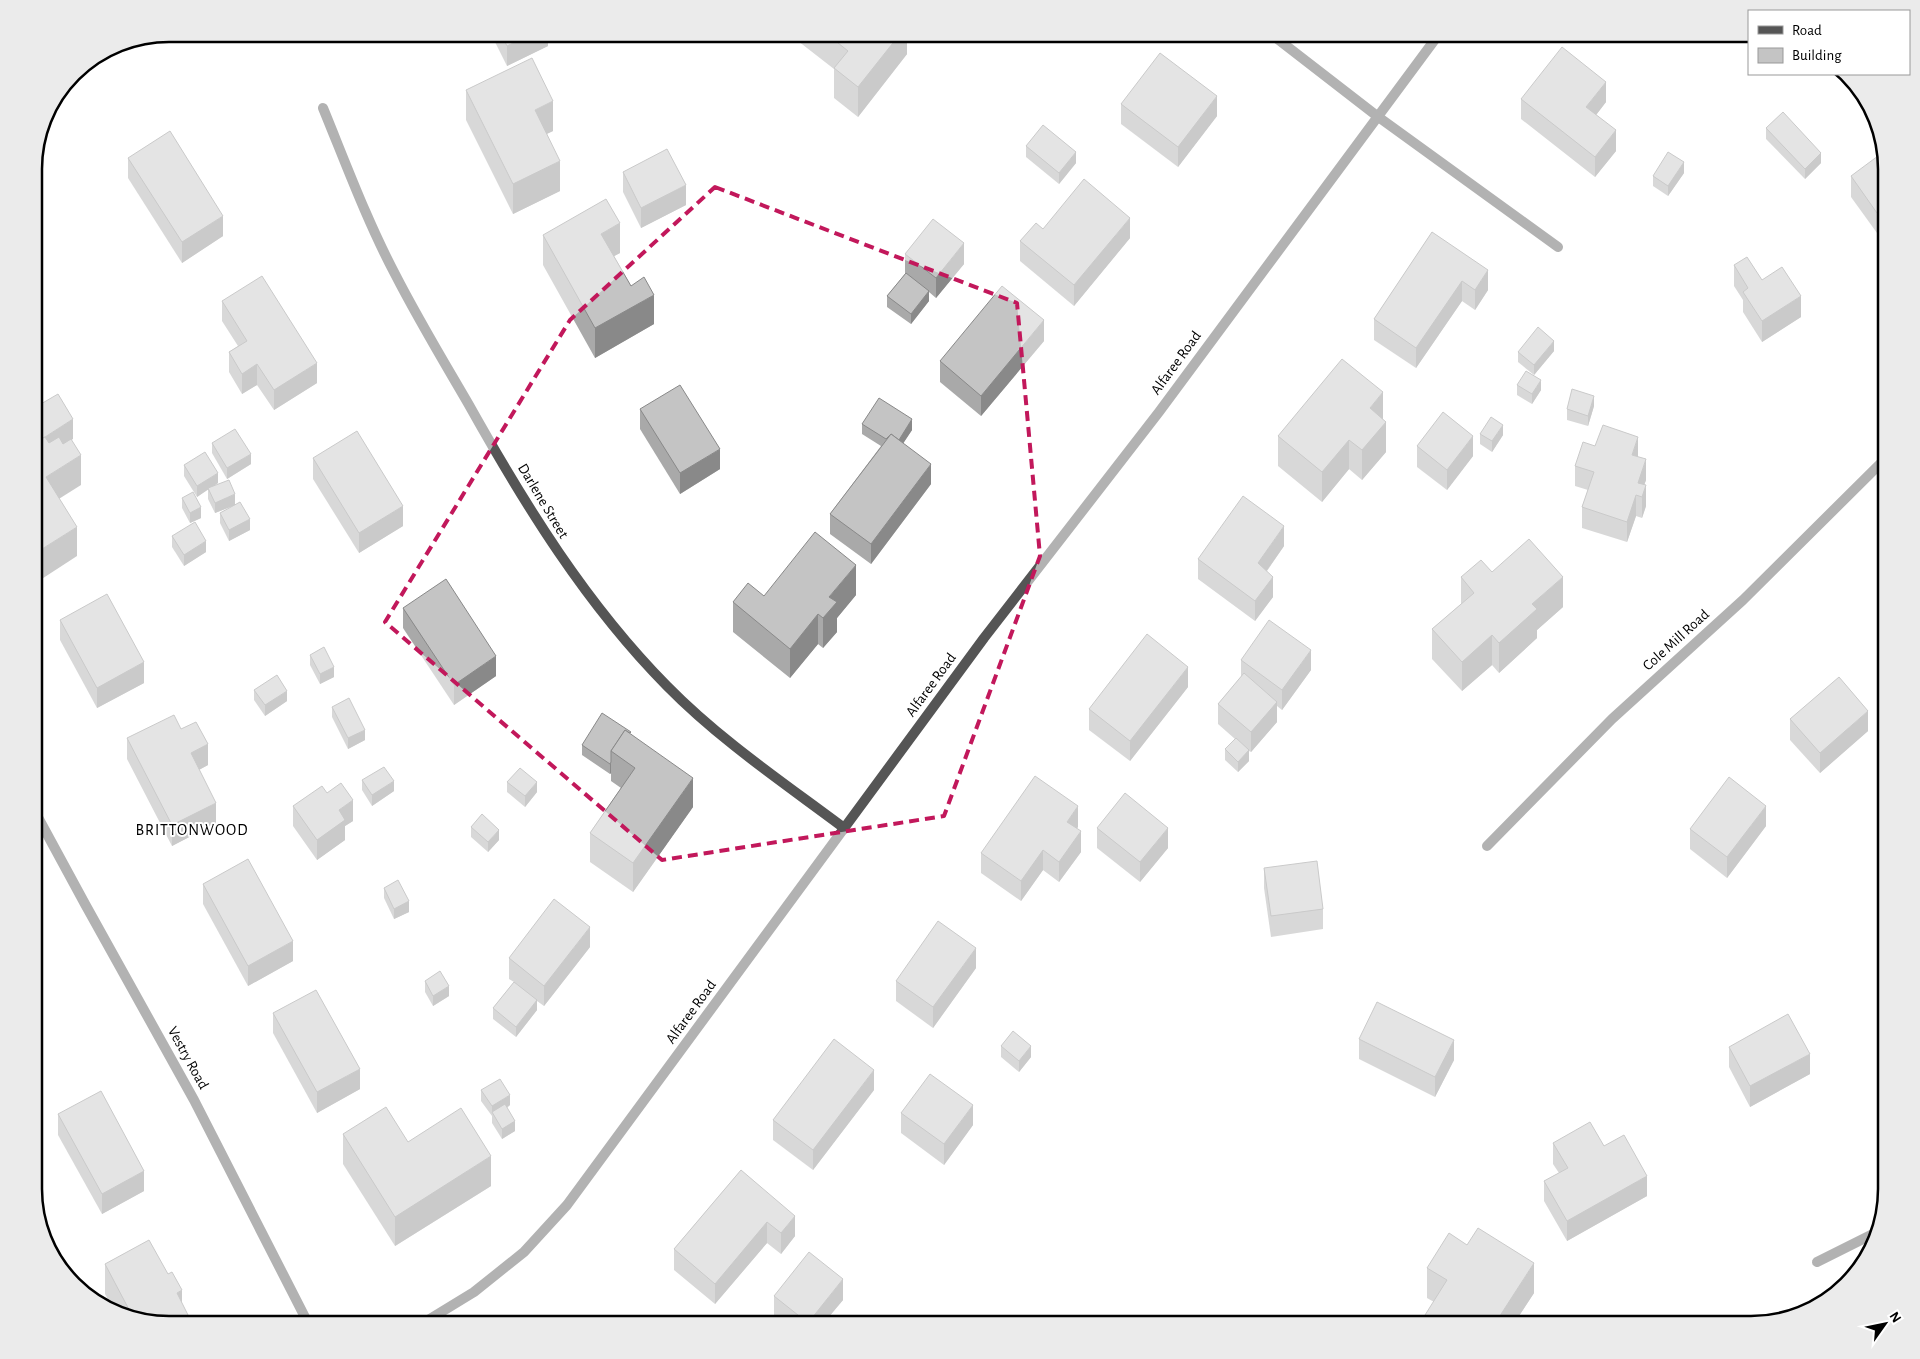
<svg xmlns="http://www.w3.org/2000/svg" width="1920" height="1359" font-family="'Alegreya Sans',sans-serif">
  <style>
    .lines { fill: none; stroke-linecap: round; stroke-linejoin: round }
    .street { stroke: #555; stroke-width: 10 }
    .wall { fill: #a9a9a9 }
    .shaded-wall { fill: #898989 }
    .building { fill: #c4c4c4; stroke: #898989 }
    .marked { fill: none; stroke: #c2185b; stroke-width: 4; stroke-dasharray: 10 6; stroke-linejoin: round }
    .labels { text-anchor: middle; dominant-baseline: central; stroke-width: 4; stroke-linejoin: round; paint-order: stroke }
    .street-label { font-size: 15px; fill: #000; stroke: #fff }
    .neighbourhood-label { font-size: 16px; letter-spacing: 1px; fill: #000; stroke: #fff }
    .rim { fill: none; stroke: #000; stroke-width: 2.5 }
  </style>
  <rect width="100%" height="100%" fill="#fff"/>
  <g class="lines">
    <!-- street -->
    <g class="street">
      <polyline points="1271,34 1377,116 1558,247"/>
      <path d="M323,108C346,164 367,221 395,274C418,319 444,362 469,405C525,505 586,604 667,686C720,740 784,783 844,828"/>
      <polyline points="34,810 85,904 194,1100 309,1325"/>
      <polyline points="1487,846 1612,719 1743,600 1886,458"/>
      <polyline points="1817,1262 1879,1231"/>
      <polyline points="420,1325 474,1292 524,1252 567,1205 984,638 1159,412 1439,34"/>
    </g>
  </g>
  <!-- wall -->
  <g class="wall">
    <polygon points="491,34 548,34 548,46 507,66"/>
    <polygon points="789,34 907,34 907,54 858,117 834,98 834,69"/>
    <polygon points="466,90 553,131 547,134 560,191 513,214 466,120"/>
    <polygon points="1521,99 1606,102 1596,115 1616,151 1595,177 1521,119"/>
    <polygon points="1121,104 1217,116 1178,167 1121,124"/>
    <polygon points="1766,128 1821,163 1805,179 1766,139"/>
    <polygon points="1026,146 1076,163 1059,184 1026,157"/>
    <polygon points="128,158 223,236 182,263 128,178"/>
    <polygon points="1886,170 1886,227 1877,233 1851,197 1851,176"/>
    <polygon points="623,172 686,205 641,228 623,192"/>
    <polygon points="1684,173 1668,196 1653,186 1653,176"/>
    <polygon points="1043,229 1130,238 1074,306 1020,261 1020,241"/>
    <polygon points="1432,232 1488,290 1475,310 1462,301 1416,368 1374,340 1374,319"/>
    <polygon points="543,235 620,253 614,256 631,286 654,324 595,358 543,265"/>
    <polygon points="905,254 964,264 936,298 929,292 929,301 911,324 887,307 887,296 905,274"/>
    <polygon points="1734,265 1801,317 1762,342 1743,312 1743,300 1734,286"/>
    <polygon points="222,301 317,383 274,410 257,385 242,394 229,372 229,352 238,346 222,321"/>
    <polygon points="1044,341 981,416 940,382 940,361"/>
    <polygon points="1554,351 1534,375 1518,362 1518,352"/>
    <polygon points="1517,385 1541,390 1532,404 1517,395"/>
    <polygon points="1594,406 1588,426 1567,420 1567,409"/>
    <polygon points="640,409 720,469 680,494 640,429"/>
    <polygon points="1383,419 1386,452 1362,480 1349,469 1322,502 1278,466 1278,436"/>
    <polygon points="862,424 912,430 903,443 931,484 871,564 830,534 830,514 881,446 862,434"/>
    <polygon points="1480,434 1503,435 1492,452 1480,444"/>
    <polygon points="212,443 251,464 227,479 212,453"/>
    <polygon points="1417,446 1473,456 1447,490 1417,467"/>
    <polygon points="1595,446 1638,457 1646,480 1644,485 1646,506 1642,518 1636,516 1627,542 1582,528 1582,507 1588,490 1575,486 1575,466"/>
    <polygon points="313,458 403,526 359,553 313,479"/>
    <polygon points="184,465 218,483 212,487 235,504 250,530 229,541 220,523 220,513 233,506 215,513 208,499 208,489 197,497 184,476"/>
    <polygon points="182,498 201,518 190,523 182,508"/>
    <polygon points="172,536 206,552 184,566 172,547"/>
    <polygon points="1284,546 1267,571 1273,597 1255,621 1198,579 1198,559"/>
    <polygon points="1492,572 1563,607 1537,630 1537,638 1499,673 1492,665 1462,691 1432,659 1432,629 1461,604 1461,577"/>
    <polygon points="856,595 837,618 837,632 823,648 818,644 790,678 733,632 733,602 764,596"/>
    <polygon points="403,608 496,676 454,705 403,628"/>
    <polygon points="60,620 144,683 97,708 60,640"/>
    <polygon points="310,655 334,677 320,684 310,665"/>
    <polygon points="1241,660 1311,670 1282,710 1277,706 1277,722 1251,752 1249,751 1249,761 1238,772 1225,760 1225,749 1235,739 1218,724 1218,704 1241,677"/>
    <polygon points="1188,687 1130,761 1089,730 1089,709"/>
    <polygon points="254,690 287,701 265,716 254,700"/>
    <polygon points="332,707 365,740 348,749 332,717"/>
    <polygon points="1790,719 1868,731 1820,773 1790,740"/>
    <polygon points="181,729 208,765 199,770 216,823 172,846 127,759 127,738"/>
    <polygon points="631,734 693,807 633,892 590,862 590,833 621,788 611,781 611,773 610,774 582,755 582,745"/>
    <polygon points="362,780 394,791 372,806 362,790"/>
    <polygon points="507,782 537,792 525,807 507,792"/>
    <polygon points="327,793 353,821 345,826 345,840 317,860 293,826 293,806"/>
    <polygon points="1766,826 1727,878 1690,849 1690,829"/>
    <polygon points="471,827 499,840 488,852 471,837"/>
    <polygon points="1078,827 1077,828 1081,852 1059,882 1043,870 1021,901 981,873 981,853"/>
    <polygon points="1097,828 1168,848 1140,882 1097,848"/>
    <polygon points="1264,868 1323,909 1323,929 1271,937 1264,888"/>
    <polygon points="203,884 293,961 248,986 203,904"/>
    <polygon points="384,888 409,912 394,919 384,898"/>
    <polygon points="590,947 544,1006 537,1001 537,1010 516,1037 493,1019 493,1008 514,982 509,979 509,958"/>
    <polygon points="976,968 933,1028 896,1001 896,981"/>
    <polygon points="425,981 449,996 433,1006 425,992"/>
    <polygon points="273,1013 360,1089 317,1113 273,1033"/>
    <polygon points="1359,1039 1454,1060 1435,1097 1359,1059"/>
    <polygon points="1001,1046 1031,1057 1019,1072 1001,1057"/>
    <polygon points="1729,1047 1810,1074 1750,1107 1729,1067"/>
    <polygon points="481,1090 510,1105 507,1108 515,1131 502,1139 492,1123 492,1116 481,1101"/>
    <polygon points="874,1090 813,1170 773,1140 773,1120"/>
    <polygon points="901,1113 973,1125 944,1165 901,1133"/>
    <polygon points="58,1114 144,1191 102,1214 58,1135"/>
    <polygon points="343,1134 408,1142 491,1186 395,1246 343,1164"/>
    <polygon points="1553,1143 1604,1146 1647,1196 1567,1241 1544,1201 1544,1181 1559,1173 1553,1164"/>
    <polygon points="741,1170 795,1236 781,1254 767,1243 715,1304 674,1270 674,1249"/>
    <polygon points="1467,1245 1534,1293 1513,1325 1420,1325 1420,1323 1434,1302 1427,1298 1427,1268"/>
    <polygon points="105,1264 182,1304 170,1325 126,1318 115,1312 105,1294"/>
    <polygon points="774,1296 843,1300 822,1325 785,1325 774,1316"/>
  </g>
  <!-- shaded-wall -->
  <g class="shaded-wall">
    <polygon points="532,34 548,34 548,46 507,66 507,46"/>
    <polygon points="900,34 907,34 907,54 858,117 858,87"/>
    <polygon points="1606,82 1606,102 1586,128 1586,107"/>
    <polygon points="1217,96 1217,116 1178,167 1178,147"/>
    <polygon points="553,101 553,131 535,139 535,110"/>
    <polygon points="1616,130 1616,151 1595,177 1595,157"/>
    <polygon points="1076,152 1076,163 1059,184 1059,173"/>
    <polygon points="1821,153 1821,163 1805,179 1805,169"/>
    <polygon points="560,161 560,191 513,214 513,184"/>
    <polygon points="1684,162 1684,173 1668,196 1668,186"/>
    <polygon points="686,185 686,205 641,228 641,208"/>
    <polygon points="1886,206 1886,227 1877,233 1877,213"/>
    <polygon points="223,216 223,236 182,263 182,242"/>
    <polygon points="1130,218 1130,238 1074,306 1074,285"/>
    <polygon points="620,223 620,253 601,263 601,234"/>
    <polygon points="964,243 964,264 936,298 936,278"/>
    <polygon points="1488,270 1488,290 1475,310 1475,290"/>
    <polygon points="1462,281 1462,301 1416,368 1416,348"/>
    <polygon points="929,291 929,301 911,324 911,314"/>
    <polygon points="654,295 654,324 595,358 595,328"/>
    <polygon points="1801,296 1801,317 1762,342 1762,321"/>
    <polygon points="1044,320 1044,341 981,416 981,396"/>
    <polygon points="1554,341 1554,351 1534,375 1534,365"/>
    <polygon points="317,363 317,383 274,410 274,390"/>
    <polygon points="257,364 257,385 242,394 242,374"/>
    <polygon points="1541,380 1541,390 1532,404 1532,394"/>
    <polygon points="1383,392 1383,422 1370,408"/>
    <polygon points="1594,396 1594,406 1588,426 1588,416"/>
    <polygon points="73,419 73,439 34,464 34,444"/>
    <polygon points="912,419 912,430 895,456 895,445"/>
    <polygon points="1386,422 1386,452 1362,480 1362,450"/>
    <polygon points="1503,425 1503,435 1492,452 1492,441"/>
    <polygon points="1473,436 1473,456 1447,490 1447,470"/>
    <polygon points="1638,437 1638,457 1632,455"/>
    <polygon points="1349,440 1349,469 1322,502 1322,472"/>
    <polygon points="720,449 720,469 680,494 680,473"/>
    <polygon points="251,454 251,464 227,479 227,468"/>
    <polygon points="81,455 81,485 46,507 46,477"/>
    <polygon points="1646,459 1646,480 1640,497 1638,483"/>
    <polygon points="931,464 931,484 871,564 871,544"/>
    <polygon points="218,473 218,483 197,497 197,486"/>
    <polygon points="1646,485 1646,506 1642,518 1642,497"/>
    <polygon points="235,494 235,505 215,513 215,503"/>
    <polygon points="1636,495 1636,516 1627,542 1627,522"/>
    <polygon points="403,506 403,526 359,553 359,533"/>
    <polygon points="201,507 201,518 190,523 190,513"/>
    <polygon points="250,519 250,530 229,541 229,530"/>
    <polygon points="1284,526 1284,546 1258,583 1258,563"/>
    <polygon points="77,527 77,556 34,584 34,554"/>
    <polygon points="206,541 206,552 184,566 184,555"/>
    <polygon points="856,565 856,595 837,618 837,632 823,648 823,618 829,597"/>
    <polygon points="1273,577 1273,597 1255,621 1255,601"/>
    <polygon points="1563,577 1563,607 1537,630 1537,638 1499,673 1499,643 1532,604"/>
    <polygon points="818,614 818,644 790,678 790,649"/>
    <polygon points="1492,635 1492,665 1462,691 1462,662"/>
    <polygon points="1311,650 1311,670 1282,710 1282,690"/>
    <polygon points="496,656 496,676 454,705 454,685"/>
    <polygon points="144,662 144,683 97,708 97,688"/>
    <polygon points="334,667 334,677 320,684 320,674"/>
    <polygon points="1188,667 1188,687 1130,761 1130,741"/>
    <polygon points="287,691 287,701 265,716 265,705"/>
    <polygon points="1277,702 1277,722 1251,752 1251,732"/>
    <polygon points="1868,711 1868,731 1820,773 1820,753"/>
    <polygon points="365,730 365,740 348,749 348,738"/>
    <polygon points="208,744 208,765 191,774 191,753"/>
    <polygon points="1249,750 1249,761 1238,772 1238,762"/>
    <polygon points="611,762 611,773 610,774 610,764"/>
    <polygon points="693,778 693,807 633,892 633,863"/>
    <polygon points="394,781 394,791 372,806 372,795"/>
    <polygon points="537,782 537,792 525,807 525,796"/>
    <polygon points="353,800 353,821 345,826 345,840 317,860 317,840 339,810"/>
    <polygon points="216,803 216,823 172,846 172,825"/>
    <polygon points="1078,806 1078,827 1067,842 1067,822"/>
    <polygon points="1766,806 1766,826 1727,878 1727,857"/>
    <polygon points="1168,828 1168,848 1140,882 1140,862"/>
    <polygon points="499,830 499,840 488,852 488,842"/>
    <polygon points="1081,831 1081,852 1059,882 1059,862"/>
    <polygon points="1043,850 1043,870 1021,901 1021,881"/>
    <polygon points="409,901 409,912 394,919 394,909"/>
    <polygon points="590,927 590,947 544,1006 544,986"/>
    <polygon points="293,941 293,961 248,986 248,966"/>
    <polygon points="976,948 976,968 933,1028 933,1007"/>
    <polygon points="36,973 36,994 34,995 34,974"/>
    <polygon points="449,986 449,996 433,1006 433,996"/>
    <polygon points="537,1000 537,1010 516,1037 516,1027"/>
    <polygon points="41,1025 41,1045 34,1049 34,1029"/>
    <polygon points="1454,1040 1454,1060 1435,1097 1435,1077"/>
    <polygon points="1031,1046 1031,1057 1019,1072 1019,1061"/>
    <polygon points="1810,1054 1810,1074 1750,1107 1750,1086"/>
    <polygon points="360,1069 360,1089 317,1113 317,1092"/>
    <polygon points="874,1070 874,1090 813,1170 813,1150"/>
    <polygon points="510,1095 510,1105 494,1115 492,1112 492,1117 492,1106"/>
    <polygon points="973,1105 973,1125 944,1165 944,1144"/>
    <polygon points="515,1121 515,1131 502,1139 502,1129"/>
    <polygon points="491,1156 491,1186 395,1246 395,1217"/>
    <polygon points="144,1171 144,1191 102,1214 102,1194"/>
    <polygon points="1647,1176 1647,1196 1567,1241 1567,1221"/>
    <polygon points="795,1216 795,1236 781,1254 781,1233"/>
    <polygon points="767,1222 767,1243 715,1304 715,1284"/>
    <polygon points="1534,1263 1534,1293 1513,1325 1494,1325"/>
    <polygon points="843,1279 843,1300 822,1325 808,1325 808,1323"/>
    <polygon points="182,1290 182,1320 177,1293"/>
  </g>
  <!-- building -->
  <g class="building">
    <polygon points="501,34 532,34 507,46"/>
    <polygon points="827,34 900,34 858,87 834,68 848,51"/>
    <polygon points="1562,47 1606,82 1586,107 1616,130 1595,157 1521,99"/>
    <polygon points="1160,53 1217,96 1178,147 1121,104"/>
    <polygon points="532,58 553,101 535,110 560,161 513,184 466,90"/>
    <polygon points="1783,112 1821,153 1805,169 1766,128"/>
    <polygon points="1043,125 1076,152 1059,173 1026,146"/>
    <polygon points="170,131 223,216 182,242 128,158"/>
    <polygon points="667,149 686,185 641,208 623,172"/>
    <polygon points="1668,152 1684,162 1668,186 1653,176"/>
    <polygon points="1882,153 1886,170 1886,206 1877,213 1851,176"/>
    <polygon points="1084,179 1130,218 1074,285 1020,241 1036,223 1043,229"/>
    <polygon points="606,199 620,223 601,234 631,286 644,277 654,295 595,328 543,235"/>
    <polygon points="933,219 964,243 936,278 905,254"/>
    <polygon points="1432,232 1488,270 1475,290 1462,281 1416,348 1374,319"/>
    <polygon points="1747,257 1762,280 1782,267 1801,296 1762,321 1743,292 1748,288 1734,265"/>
    <polygon points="906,273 929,291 911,314 887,296"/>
    <polygon points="262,276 317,363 274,390 257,364 242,374 229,352 247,341 222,301"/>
    <polygon points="1002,286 1044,320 981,396 940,361"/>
    <polygon points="1538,327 1554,341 1534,365 1518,352"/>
    <polygon points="1342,359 1383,392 1370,408 1386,422 1362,450 1349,440 1322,472 1278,436"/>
    <polygon points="1526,371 1541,380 1532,394 1517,385"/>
    <polygon points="680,385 720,449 680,473 640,409"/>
    <polygon points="1572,389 1594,396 1588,416 1567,409"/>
    <polygon points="58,394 73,419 45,437 34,443 34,408"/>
    <polygon points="879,398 912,419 899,440 891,434 886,439 862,424"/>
    <polygon points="1443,412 1473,436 1447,470 1417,446"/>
    <polygon points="1491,417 1503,425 1492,441 1480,434"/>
    <polygon points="1603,425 1638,437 1632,455 1646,459 1638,483 1646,485 1642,497 1636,495 1627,522 1582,507 1594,472 1575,466 1583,442 1595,446"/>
    <polygon points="235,429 251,454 227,468 212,443"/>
    <polygon points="357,431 403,506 359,533 313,458"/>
    <polygon points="891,434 931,464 871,544 830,514"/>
    <polygon points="45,437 49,443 59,437 63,444 71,439 81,455 46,477 77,527 34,554 34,443"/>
    <polygon points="205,452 218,473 197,486 184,465"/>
    <polygon points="229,480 235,494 215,503 208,488"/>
    <polygon points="193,492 201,507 190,513 182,498"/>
    <polygon points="1243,496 1284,526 1258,563 1273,577 1255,601 1198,559"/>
    <polygon points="240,502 250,519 229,530 220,513"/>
    <polygon points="195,522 206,541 184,555 172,536"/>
    <polygon points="815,532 856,565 829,597 837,602 823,618 818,614 790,649 733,602 748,583 764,596"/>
    <polygon points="1529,539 1563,577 1532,604 1537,609 1499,643 1492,635 1462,662 1432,629 1474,593 1461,577 1481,560 1492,572"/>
    <polygon points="446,579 496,656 454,685 403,608"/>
    <polygon points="107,594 144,662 97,688 60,620"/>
    <polygon points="1269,620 1311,650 1282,690 1241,660"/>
    <polygon points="1147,634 1188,667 1130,741 1089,709"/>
    <polygon points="324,647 334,667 320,674 310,655"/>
    <polygon points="1244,673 1277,702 1251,732 1218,704"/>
    <polygon points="277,675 287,691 265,705 254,690"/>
    <polygon points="1839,677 1868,711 1820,753 1790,719"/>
    <polygon points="349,698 365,730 348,738 332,707"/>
    <polygon points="602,713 631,732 630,733 625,730 611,751 611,762 610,764 582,745"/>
    <polygon points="174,715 181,729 196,722 208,744 191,753 216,803 172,825 127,738"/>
    <polygon points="625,730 693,778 633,863 590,833 635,768 611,751"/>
    <polygon points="1236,738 1249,750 1238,762 1225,749"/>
    <polygon points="384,767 394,781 372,795 362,780"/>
    <polygon points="520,768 537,782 525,796 507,782"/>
    <polygon points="1035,776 1078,806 1067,822 1081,831 1059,862 1043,850 1021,881 981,853"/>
    <polygon points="1729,777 1766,806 1727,857 1690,829"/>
    <polygon points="341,783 353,800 339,810 345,820 317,840 293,806 322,786 327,793"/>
    <polygon points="1125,793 1168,828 1140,862 1097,828"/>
    <polygon points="482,814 499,830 488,842 471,827"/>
    <polygon points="248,859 293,941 248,966 203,884"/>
    <polygon points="1317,861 1323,909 1271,916 1264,868"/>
    <polygon points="398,880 409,901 394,909 384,888"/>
    <polygon points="554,899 590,927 544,986 509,958"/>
    <polygon points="938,921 976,948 933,1007 896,981"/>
    <polygon points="440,971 449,986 433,996 425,981"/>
    <polygon points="514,982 537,1000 516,1027 493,1008"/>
    <polygon points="316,990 360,1069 317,1092 273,1013"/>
    <polygon points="1377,1002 1454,1040 1435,1077 1359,1039"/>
    <polygon points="34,1011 41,1025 34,1029"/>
    <polygon points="1788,1014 1810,1054 1750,1086 1729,1047"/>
    <polygon points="1013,1031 1031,1046 1019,1061 1001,1046"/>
    <polygon points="834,1039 874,1070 813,1150 773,1120"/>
    <polygon points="930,1074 973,1105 944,1144 901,1113"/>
    <polygon points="500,1079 510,1095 492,1106 481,1090"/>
    <polygon points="101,1091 144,1171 102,1194 58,1114"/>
    <polygon points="505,1104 515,1121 502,1129 492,1112"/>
    <polygon points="386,1107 408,1142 461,1108 491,1156 395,1217 343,1134"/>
    <polygon points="1590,1122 1604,1146 1624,1135 1647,1176 1567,1221 1544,1181 1568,1168 1553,1143"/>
    <polygon points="741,1170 795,1216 781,1233 767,1222 715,1284 674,1249"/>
    <polygon points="1478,1228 1534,1263 1494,1325 1424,1325 1420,1323 1447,1280 1427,1268 1449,1233 1467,1245"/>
    <polygon points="149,1240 168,1274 172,1272 182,1290 177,1293 193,1325 170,1325 134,1319 105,1264"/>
    <polygon points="809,1252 843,1279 808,1323 774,1296"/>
  </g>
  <!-- marked area -->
  <path d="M0 0H1920V1359H0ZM715,187L1017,303L1040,556L944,816L662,860L385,622L570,320Z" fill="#fff" fill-opacity=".55" fill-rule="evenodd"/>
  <path class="marked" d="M715,187L1017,303L1040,556L944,816L662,860L385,622L570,320Z"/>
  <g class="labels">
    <!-- street labels -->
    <g class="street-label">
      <text transform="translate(1176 363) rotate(-54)">Alfaree Road</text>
      <text transform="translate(543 501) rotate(59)">Darlene Street</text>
      <text transform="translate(1676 640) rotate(-42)">Cole Mill Road</text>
      <text transform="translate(931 685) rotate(-54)">Alfaree Road</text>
      <text transform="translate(691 1012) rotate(-54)">Alfaree Road</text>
      <text transform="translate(188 1058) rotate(61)">Vestry Road</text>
    </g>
    <!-- neighbourhood labels -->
    <g class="neighbourhood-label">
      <text x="192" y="830">BRITTONWOOD</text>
    </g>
  </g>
  <!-- crop -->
  <path d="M0 0H1920V1359H0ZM169 42H1751A127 127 0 0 1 1878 169V1189A127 127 0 0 1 1751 1316H169A127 127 0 0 1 42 1189V169A127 127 0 0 1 169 42Z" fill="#ebebeb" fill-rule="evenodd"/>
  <path class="rim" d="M169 42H1751A127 127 0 0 1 1878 169V1189A127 127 0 0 1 1751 1316H169A127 127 0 0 1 42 1189V169A127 127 0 0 1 169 42Z"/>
  <!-- legend -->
  <rect x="1748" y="10" width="162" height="65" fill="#ffffff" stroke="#999999"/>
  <rect x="1758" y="26" width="25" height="8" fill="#555555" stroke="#999999"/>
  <text x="1792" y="35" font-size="15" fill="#000000">Road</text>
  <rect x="1758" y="48" width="25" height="15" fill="#c4c4c4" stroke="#999999"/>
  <text x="1792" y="60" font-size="15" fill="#000000">Building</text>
  <!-- north arrow -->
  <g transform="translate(1885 1324) rotate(57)" stroke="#ffffff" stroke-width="4" paint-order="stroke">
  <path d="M0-4L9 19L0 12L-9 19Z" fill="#000000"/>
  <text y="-8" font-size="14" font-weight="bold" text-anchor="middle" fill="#000000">N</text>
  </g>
</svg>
